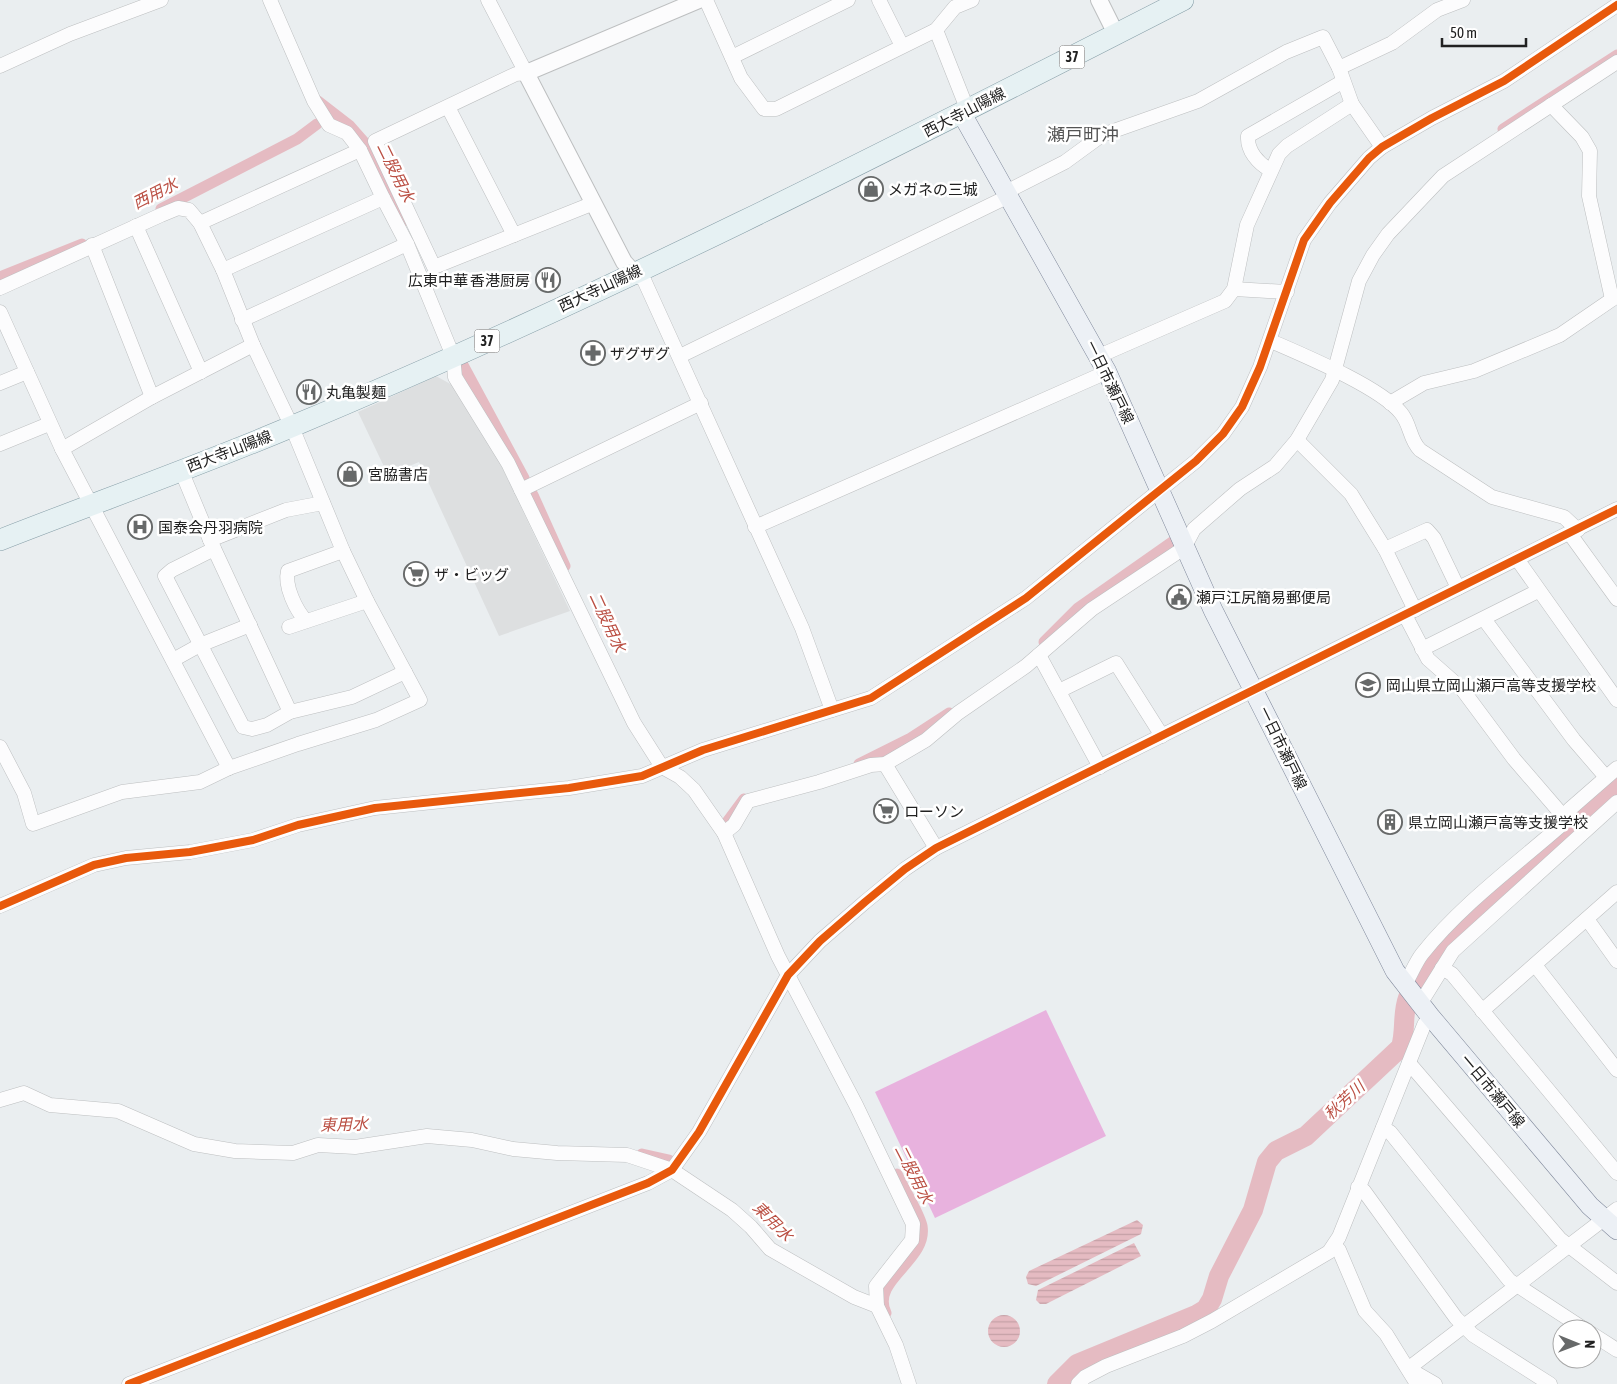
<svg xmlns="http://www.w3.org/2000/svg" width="1617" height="1384" font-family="'Asap Condensed','Noto Sans JP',sans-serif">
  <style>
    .pitch { fill: #e8b2de }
    .parking { fill: #dddfe0 }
    .water { fill: url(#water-rules) }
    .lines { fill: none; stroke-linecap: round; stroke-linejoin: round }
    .canal { stroke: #e5bbc2; stroke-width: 11 }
    .river { stroke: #e5bbc2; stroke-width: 20 }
    .minor-casing { stroke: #bdbfc0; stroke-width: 15 }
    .tertiary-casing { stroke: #bdbfc0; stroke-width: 18 }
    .secondary-casing { stroke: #80899c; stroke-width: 20 }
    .primary-casing { stroke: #869ea7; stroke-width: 22 }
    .minor { stroke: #fcfcfd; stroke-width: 14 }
    .tertiary { stroke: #fcfcfd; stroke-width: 16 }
    .secondary { stroke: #ecf0f5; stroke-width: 19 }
    .primary { stroke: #e6f1f3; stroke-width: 21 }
    .cycleway-casing { stroke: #fff; stroke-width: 11 }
    .cycleway { stroke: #e8590c; stroke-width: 8 }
    .labels { text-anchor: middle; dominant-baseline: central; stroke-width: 5; stroke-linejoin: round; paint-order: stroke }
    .shield { fill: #fff; stroke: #646464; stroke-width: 1 }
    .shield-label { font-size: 14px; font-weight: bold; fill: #212121 }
    .street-label { font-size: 15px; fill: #212121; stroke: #fff }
    .poi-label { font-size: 15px; fill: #212121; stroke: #fff; text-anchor: start }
    .water-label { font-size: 16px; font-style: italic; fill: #bb5044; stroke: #fff }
    .quarter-label { font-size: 18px; fill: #545454; stroke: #fff }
  </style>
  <defs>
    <pattern id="water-rules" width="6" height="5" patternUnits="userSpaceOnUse" patternTransform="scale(1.25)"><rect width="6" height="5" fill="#e5bbc2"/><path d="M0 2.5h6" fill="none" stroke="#c4a0a6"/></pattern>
  </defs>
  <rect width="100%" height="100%" fill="#eaeef0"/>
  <!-- pitch -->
  <polygon class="pitch" points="1046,1010 1106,1136 935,1218 875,1092"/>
  <!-- parking -->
  <polygon class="parking" points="436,376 454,386 501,465 570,611 499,636 419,462 388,475 358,412"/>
  <!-- water -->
  <g class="water">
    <polygon points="1137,1220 1143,1225 1141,1234 1036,1286 1028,1284 1026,1277 1029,1271"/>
    <polygon points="1134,1243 1141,1256 1046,1304 1040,1304 1036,1300 1038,1290"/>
    <circle cx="1004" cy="1331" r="16"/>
  </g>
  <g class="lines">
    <!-- canal -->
    <g class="canal">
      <polyline points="318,101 349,125 364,142 402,223"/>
      <polyline points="1503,129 1617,55"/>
      <polyline points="161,209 297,139 317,124"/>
      <polyline points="0,277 82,244"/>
      <polyline points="462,363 524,478"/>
      <polyline points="533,495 565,566"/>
      <polyline points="1044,642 1078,608 1172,542"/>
      <polyline points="859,764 909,739 949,713"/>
      <polyline points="724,826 744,799"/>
      <polyline points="642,1154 669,1160"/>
      <path d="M886,1313C870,1280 928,1261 922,1226C919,1212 903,1188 897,1174"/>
    </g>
    <!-- river -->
    <path class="river" d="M1057,1384L1077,1364L1196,1315L1206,1309L1212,1299L1219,1276L1253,1210L1267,1162L1276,1151L1306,1136L1401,1047C1406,1031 1402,1014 1408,998C1429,950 1471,915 1509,881C1544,848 1580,816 1617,785"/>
    <defs>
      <g id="minor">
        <polyline points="270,0 314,101 329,125 347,133 360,150 383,198 407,244 453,356 455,377 508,463 634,723 662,767 680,777 694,790 724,833 778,956 856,1105 913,1224 912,1240 876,1286 877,1306 896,1345 909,1384"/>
        <polyline points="488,0 526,73 516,74 375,141 434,267 594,203"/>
        <polyline points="706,0 741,78 764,109 776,109 936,30 955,7 972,0"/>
        <polyline points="879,0 902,46"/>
        <polyline points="936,30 968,111"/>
        <polyline points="732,57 848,0"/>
        <polyline points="0,66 70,34 161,0"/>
        <polyline points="1339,68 1392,43 1437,10 1463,0"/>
        <polyline points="1551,105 1582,137 1590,151 1589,196 1612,299"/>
        <polyline points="448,107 514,235"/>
        <path d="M1270,170C1258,163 1247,151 1248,136L1342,82"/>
        <polyline points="1006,192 1065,162 1102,135 1198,101 1286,52 1323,37 1339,68 1352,104 1382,147"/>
        <polyline points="200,223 360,150"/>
        <polyline points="136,226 201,372"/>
        <polyline points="92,245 152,397"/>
        <polyline points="223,270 383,198"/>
        <polyline points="634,273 644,280 802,628 832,710"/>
        <polyline points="0,288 161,215 178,208 189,210 200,223 223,270 253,345 292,427 343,551 367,601 420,700 376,720 298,744 229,768 200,782 122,792 33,824 24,793 0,747"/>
        <polyline points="1234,289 1287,292"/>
        <polyline points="0,312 62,449 229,768"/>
        <polyline points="242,320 407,244"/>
        <path d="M1271,341C1303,355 1380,387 1401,413C1411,425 1409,439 1420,450L1492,497L1564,517L1578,530"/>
        <polyline points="680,356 1009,196"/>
        <polyline points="1099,356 1225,301 1234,289 1247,225 1279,154 1287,146 1352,104"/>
        <polyline points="0,383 27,372"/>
        <polyline points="1390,403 1424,383 1474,371 1560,335 1617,296"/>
        <polyline points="1297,440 1351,494 1385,549 1415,610"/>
        <polyline points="0,444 49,424"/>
        <polyline points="62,449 152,397 253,345"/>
        <polyline points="181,470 210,540 290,712"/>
        <polyline points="521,490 701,403"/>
        <polyline points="755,527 1107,372"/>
        <polyline points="1570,534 1617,599"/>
        <polyline points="210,540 286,510 323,503"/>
        <polyline points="214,549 172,570 165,576 243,727 252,729 267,725 290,712 352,697 405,672"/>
        <polyline points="1385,549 1427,530 1434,538 1458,588"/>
        <polyline points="1517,559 1617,700"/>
        <polyline points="1405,615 1428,659 1462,689 1514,759 1564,817 1570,809 1617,768"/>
        <polyline points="1484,619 1574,740 1605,776"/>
        <path d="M306,621C296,610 284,586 288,571L343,551"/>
        <polyline points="289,627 367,601"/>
        <polyline points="1422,649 1538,591"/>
        <polyline points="1039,655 1100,767"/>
        <polyline points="173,660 200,645 250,625"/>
        <polyline points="1059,691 1116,663 1162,736"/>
        <polyline points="885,764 936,848"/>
        <polyline points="724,833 734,825 748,801 819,782 871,765 885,764 926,740 958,713 1026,666 1092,609 1184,548 1194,529 1240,489 1275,466 1297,440 1332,380 1359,281 1373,255 1388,234 1443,176 1617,62"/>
        <polyline points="0,906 94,865 126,858 190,852 253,840 298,825 375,808 569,788 642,776 703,750 871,698 1026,598 1196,461 1223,434 1242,407 1260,367 1304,240 1330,203 1369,158 1382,147 1432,118 1504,81 1617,5"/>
        <polyline points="1587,919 1617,961"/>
        <polyline points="1535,965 1617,1070"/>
        <polyline points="1442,968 1452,974 1617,1173"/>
        <path d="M1405,984C1411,975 1415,963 1422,954C1460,906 1513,867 1559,827L1564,817"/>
        <polyline points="1420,1004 1453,951 1617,802"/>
        <polyline points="1482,1011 1617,892"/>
        <polyline points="1409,1063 1560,1239 1617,1283"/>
        <polyline points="0,1100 24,1093 50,1105 118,1111 194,1144 235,1151 293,1153 318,1145 355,1147 427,1136 472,1140 513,1149 557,1153 627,1155 672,1170 732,1210 751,1227 770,1249 854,1297 877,1306"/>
        <polyline points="1383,1128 1390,1132 1509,1280 1584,1329"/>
        <polyline points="1358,1187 1364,1191 1456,1318 1473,1335 1550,1384"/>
        <polyline points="1335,1246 1339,1250 1365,1311 1386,1334 1417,1384"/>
        <polyline points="1592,1334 1617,1350"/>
        <polyline points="1409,1368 1617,1209"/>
        <polyline points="1409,1369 1435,1384"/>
        <polyline points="129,1384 648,1183 672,1170 699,1132 788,975 820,941 865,902 905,869 936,848 1617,509"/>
        <polyline points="1078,1384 1085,1377 1106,1366 1183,1336 1212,1321 1329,1252 1339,1237 1424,1025 1430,1016"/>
      </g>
      <g id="tertiary">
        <polyline points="1099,0 1116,34"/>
        <polyline points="634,273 624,262 526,73 699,0"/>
      </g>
      <polyline id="secondary" points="962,114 1107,372 1213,610 1395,971 1430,1016 1590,1206 1617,1230"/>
      <path id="primary" d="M0,540C97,502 196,467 293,426C596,300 890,150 1183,0"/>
    </defs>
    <!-- minor casing -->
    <use href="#minor" class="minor-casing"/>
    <!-- tertiary casing -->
    <use href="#tertiary" class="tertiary-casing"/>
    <!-- secondary casing -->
    <use href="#secondary" class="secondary-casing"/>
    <!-- primary casing -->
    <use href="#primary" class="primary-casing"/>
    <!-- minor -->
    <use href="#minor" class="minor"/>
    <!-- tertiary -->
    <use href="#tertiary" class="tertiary"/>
    <!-- secondary -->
    <use href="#secondary" class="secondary"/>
    <!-- primary -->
    <use href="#primary" class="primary"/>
    <defs>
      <g id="cycleway">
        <polyline points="0,906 94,865 126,858 190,852 253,840 298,825 375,808 569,788 642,776 703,750 871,698 1026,598 1196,461 1223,434 1242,407 1260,367 1304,240 1330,203 1369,158 1382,147 1432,118 1504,81 1617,5"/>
        <polyline points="129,1384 648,1183 672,1170 699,1132 788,975 820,941 865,902 905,869 936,848 1617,509"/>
      </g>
    </defs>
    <!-- cycleway casing -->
    <use href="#cycleway" class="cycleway-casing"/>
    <!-- cycleway -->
    <use href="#cycleway" class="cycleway"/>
  </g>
  <!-- icons -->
  <defs>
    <symbol id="shop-ring" viewBox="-11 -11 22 22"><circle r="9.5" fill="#fff" stroke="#676969" stroke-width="1.5"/><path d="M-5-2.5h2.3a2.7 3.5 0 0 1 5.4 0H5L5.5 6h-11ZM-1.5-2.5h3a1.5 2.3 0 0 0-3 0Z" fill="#676969"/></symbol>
    <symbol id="restaurant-ring" viewBox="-11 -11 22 22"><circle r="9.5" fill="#fff" stroke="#676969" stroke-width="1.5"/><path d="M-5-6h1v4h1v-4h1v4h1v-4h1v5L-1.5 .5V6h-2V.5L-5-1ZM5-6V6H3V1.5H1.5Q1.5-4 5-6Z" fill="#676969"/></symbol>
    <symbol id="pharmacy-ring" viewBox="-11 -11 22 22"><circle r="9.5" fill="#fff" stroke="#676969" stroke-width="1.5"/><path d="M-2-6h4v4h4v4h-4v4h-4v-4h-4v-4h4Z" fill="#676969"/></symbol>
    <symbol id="hospital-ring" viewBox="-11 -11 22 22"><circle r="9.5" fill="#fff" stroke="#676969" stroke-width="1.5"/><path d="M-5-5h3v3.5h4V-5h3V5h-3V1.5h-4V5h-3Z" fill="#676969"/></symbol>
    <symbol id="supermarket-ring" viewBox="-11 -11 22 22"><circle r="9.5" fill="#fff" stroke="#676969" stroke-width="1.5"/><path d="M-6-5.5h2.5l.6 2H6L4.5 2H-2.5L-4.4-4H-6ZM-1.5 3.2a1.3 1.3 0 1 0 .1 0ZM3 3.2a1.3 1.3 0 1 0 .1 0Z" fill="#676969"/></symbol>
    <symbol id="civic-ring" viewBox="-11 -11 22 22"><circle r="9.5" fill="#fff" stroke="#676969" stroke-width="1.5"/><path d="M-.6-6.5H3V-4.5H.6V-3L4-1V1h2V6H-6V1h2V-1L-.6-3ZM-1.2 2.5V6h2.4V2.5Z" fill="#676969"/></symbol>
    <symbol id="school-ring" viewBox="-11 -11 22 22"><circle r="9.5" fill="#fff" stroke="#676969" stroke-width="1.5"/><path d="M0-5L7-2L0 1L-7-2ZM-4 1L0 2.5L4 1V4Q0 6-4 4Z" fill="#676969"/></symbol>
    <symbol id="building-ring" viewBox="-11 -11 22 22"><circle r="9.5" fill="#fff" stroke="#676969" stroke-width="1.5"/><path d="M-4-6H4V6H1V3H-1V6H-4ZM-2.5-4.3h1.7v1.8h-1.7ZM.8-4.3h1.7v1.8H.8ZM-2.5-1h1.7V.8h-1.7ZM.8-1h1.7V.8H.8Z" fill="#676969"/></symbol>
  </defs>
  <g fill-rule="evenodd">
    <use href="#shop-ring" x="857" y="175" width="28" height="28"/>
    <use href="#restaurant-ring" x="534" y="266" width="28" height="28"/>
    <use href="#pharmacy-ring" x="579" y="339" width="28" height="28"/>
    <use href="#restaurant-ring" x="295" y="378" width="28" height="28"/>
    <use href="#shop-ring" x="336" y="460" width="28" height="28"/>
    <use href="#hospital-ring" x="126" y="513" width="28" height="28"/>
    <use href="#supermarket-ring" x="402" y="560" width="28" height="28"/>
    <use href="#civic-ring" x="1165" y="583" width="28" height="28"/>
    <use href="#school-ring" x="1354" y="671" width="28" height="28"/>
    <use href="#supermarket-ring" x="872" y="797" width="28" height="28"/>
    <use href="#building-ring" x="1376" y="808" width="28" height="28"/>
  </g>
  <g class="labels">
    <!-- shield labels -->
    <g class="shield">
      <rect x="1059.5" y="45.5" width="25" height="23" rx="4"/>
      <rect x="474.5" y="329.5" width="25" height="23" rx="4"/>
    </g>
    <g class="shield-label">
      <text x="1072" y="57">37</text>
      <text x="487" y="341">37</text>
    </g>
    <!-- street labels -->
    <g class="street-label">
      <text transform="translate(964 112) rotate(-27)">西大寺山陽線</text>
      <text transform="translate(600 288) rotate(-25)">西大寺山陽線</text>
      <text transform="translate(1110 382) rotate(64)">一日市瀬戸線</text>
      <text transform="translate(229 451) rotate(-21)">西大寺山陽線</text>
      <text transform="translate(1283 748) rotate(64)">一日市瀬戸線</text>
      <text transform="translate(1493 1091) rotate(50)">一日市瀬戸線</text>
    </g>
    <!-- poi labels -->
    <g class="poi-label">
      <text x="888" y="189">メガネの三城</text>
      <text x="530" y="280" text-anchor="end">広東中華 香港厨房</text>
      <text x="610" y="353">ザグザグ</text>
      <text x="326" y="392">丸亀製麺</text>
      <text x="368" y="474">宮脇書店</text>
      <text x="158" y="527">国泰会丹羽病院</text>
      <text x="434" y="574">ザ・ビッグ</text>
      <text x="1196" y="597">瀬戸江尻簡易郵便局</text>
      <text x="1386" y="685">岡山県立岡山瀬戸高等支援学校</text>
      <text x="904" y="811">ローソン</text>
      <text x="1408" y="822">県立岡山瀬戸高等支援学校</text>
    </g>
    <!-- water labels -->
    <g class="water-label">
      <text transform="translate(396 172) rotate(64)">二股用水</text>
      <text transform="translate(155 193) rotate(-27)">西用水</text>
      <text transform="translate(608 622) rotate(65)">二股用水</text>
      <text transform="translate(1344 1100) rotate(-43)">秋芳川</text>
      <text transform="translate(344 1124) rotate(-2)">東用水</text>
      <text transform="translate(914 1174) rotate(63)">二股用水</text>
      <text transform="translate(773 1221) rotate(45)">東用水</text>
    </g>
    <!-- quarter labels -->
    <g class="quarter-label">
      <text x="1083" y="134">瀬戸町沖</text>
    </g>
  </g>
  <!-- north arrow -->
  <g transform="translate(1577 1344) rotate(91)"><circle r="24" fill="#ffffff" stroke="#a6a6a6"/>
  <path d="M0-4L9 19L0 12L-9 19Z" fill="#676969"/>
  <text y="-8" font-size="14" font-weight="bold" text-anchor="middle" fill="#212121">N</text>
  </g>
  <!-- scale -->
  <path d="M1442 38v8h84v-8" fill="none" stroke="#212121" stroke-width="2.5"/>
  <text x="1450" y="38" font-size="15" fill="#212121" stroke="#ffffff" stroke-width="4" paint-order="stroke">50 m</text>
</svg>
